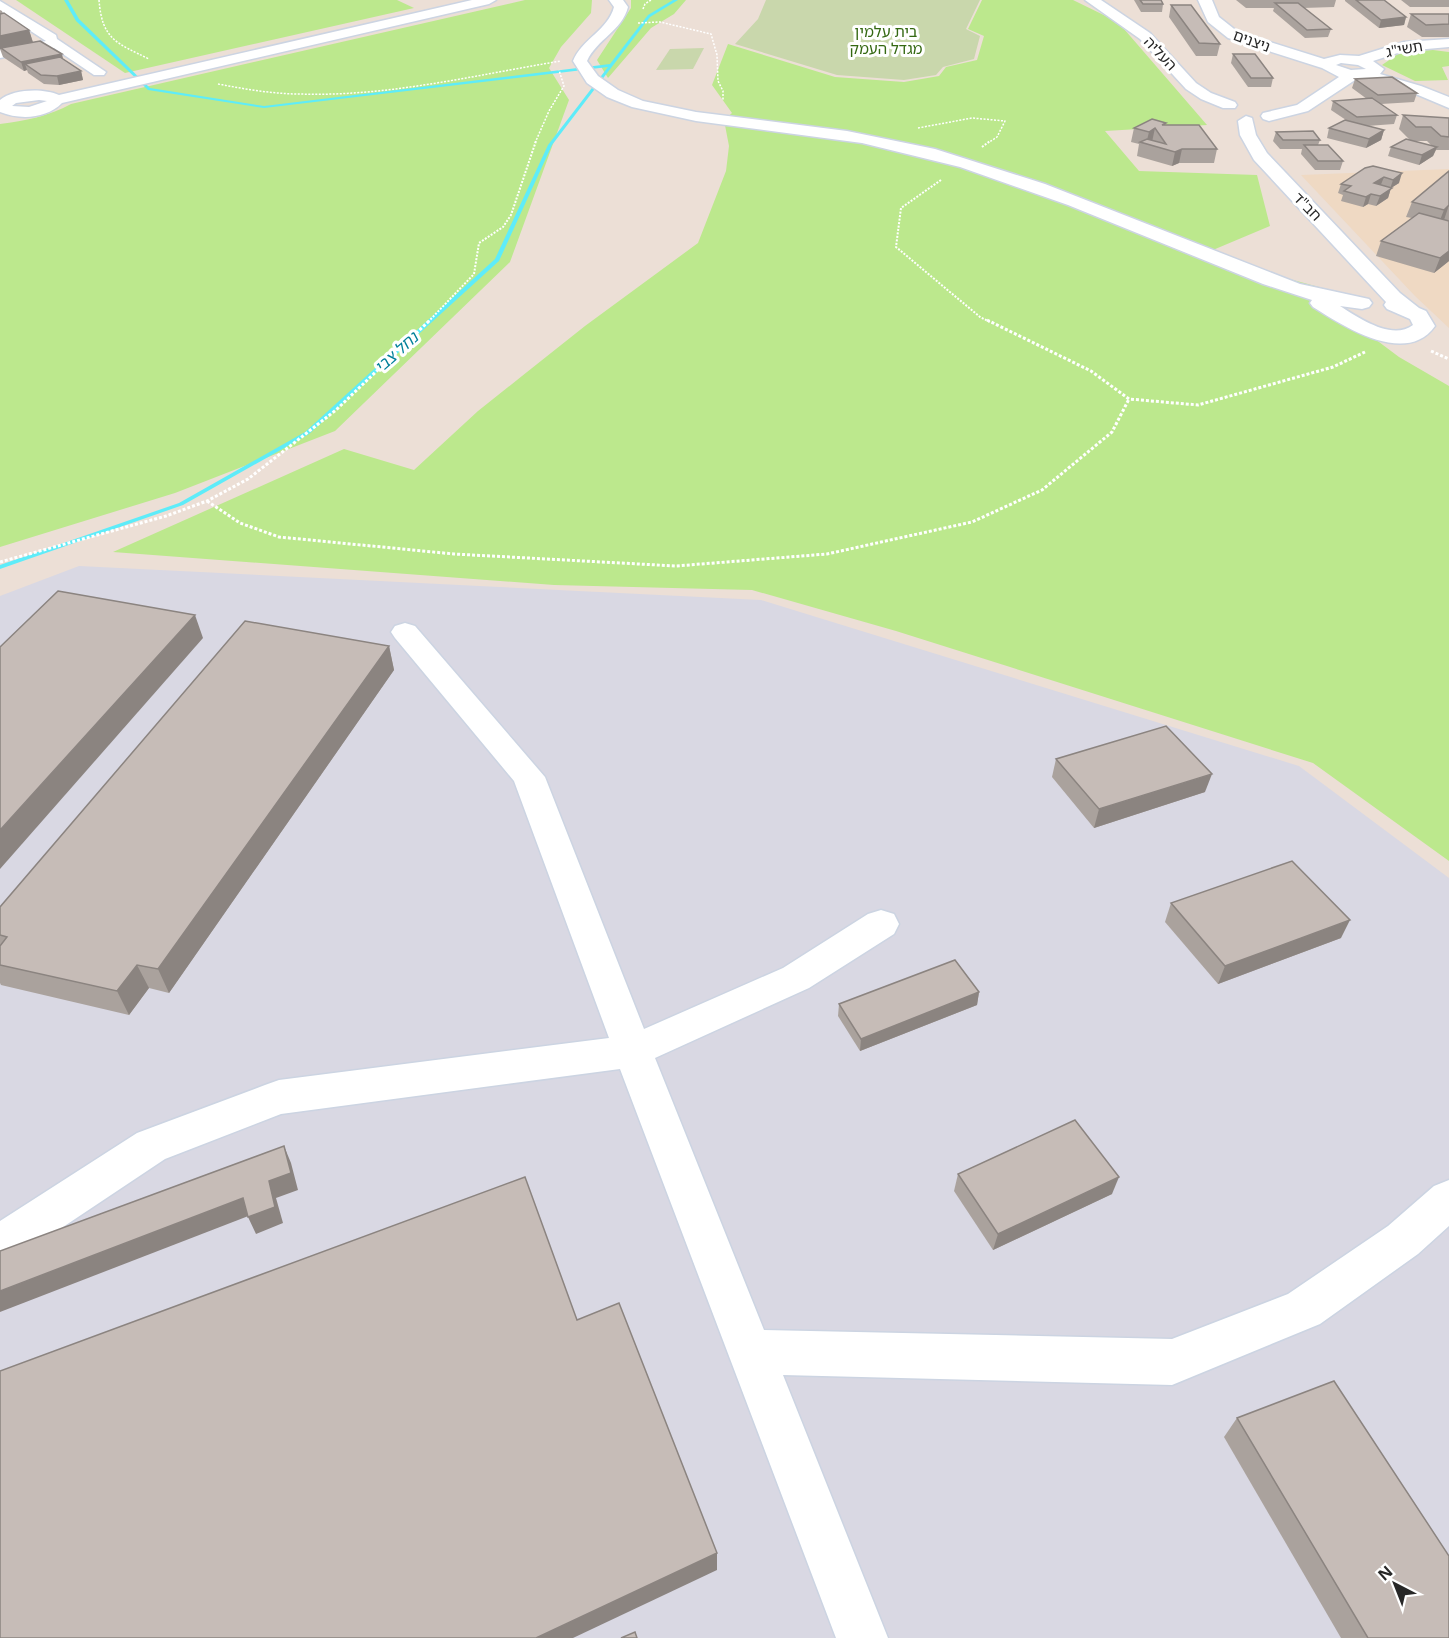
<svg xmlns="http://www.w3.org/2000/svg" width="1449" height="1638" font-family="'Noto Sans','Noto Sans Hebrew',sans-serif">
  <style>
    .industrial { fill: #d9d8e3 }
    .education { fill: #efd9c3 }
    .green { fill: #bce88d }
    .cemetery { fill: #c9d7ac }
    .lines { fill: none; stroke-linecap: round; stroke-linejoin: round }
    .stream { fill: #5eecf9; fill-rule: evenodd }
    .minor-casing { stroke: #ccd4e2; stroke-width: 3 }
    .path-far2 { stroke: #fff; stroke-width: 1.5; stroke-dasharray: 2 1.5; stroke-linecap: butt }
    .path-far1 { stroke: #fff; stroke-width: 2; stroke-dasharray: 2 1.5; stroke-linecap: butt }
    .path { stroke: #fff; stroke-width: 3; stroke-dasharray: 3 2; stroke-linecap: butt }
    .minor { fill: #fff; fill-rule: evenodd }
    .wall { fill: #aaa29d; fill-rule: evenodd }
    .shaded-wall { fill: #8b8480 }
    .building { fill: #c6bcb7; stroke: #8b8480; stroke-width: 1.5 }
    .labels { text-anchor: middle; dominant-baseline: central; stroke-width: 6; stroke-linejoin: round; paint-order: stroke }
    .far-park-label { font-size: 15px; fill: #346812; stroke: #fff }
    .far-street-label { font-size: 15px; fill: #272727; stroke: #fff }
    .far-water-label { font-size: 16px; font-style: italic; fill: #02809a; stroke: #fff }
  </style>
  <rect width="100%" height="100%" fill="#ecdfd6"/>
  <!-- industrial -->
  <polygon class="industrial" points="79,566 761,600 1299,766 1449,878 1449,1638 0,1638 0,596"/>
  <!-- education -->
  <polygon class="education" points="1449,169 1449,328 1415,296 1301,175"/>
  <!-- green -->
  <g class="green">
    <polygon points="16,0 397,0 414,8 125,73"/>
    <path d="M525,0H592L591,13L561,47L549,68L569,100L510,262L335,431L175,493L0,547V124C25,121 49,116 71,104Z"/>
    <polygon points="631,0 686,0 674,14 651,28 608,78 597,60 631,8"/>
    <polygon points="982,0 1073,0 1118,22 1207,125 1105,131 1139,171 1257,175 1270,226 1201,255 1330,290 1339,312 1399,357 1449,386 1449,861 1313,763 896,631 752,590 554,585 113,552 344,449 414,470 478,411 522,376 585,326 698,243 726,171 729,146 724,120 732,113 712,85 728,44 835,77 904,82 939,76 946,67 977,60 984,36 968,29"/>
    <polygon points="1433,50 1449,52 1449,66 1442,67 1448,80 1415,81 1382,65 1401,52"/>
  </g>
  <!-- cemetery -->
  <g class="cemetery">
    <polygon points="766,0 980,0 966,29 980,36 974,59 943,67 936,75 904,80 837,75 735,44 758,19"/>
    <polygon points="704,48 693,69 656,70 670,49"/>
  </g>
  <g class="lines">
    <!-- stream -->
    <polygon class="stream" points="64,0 68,0 79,19 150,88 264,106 610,64 648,15 673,0 678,0 650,17 552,145 499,261 309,434 183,505 0,569 0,565 179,503 305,432 495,259 548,145 608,67 264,108 148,90 76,21"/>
    <defs>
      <g id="minor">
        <path d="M472,0H496L489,4L62,103C46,119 20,120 0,112V100C13,89 43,88 59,95ZM39,100L47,101L29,107L12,106L16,103Z"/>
        <path d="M609,0H623L628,7C622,31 597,39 587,61L598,76L618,90L643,101L696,112L847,131L935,149L1045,184L1300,284L1369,299L1372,303L1369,307L1362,309L1340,306C1359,318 1392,341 1413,325L1410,319L1387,309L1384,305L1386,302L1254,160L1240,135L1238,121L1246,116L1252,118L1256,135L1267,153L1400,293L1419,308L1426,311L1435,326C1406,367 1343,326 1313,307L1310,303L1312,300L1263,284L1068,205L960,167L862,143L696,121L632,107L607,97L587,83L573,61C582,39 608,30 614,7Z"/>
        <polygon points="1085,0 1101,0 1150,33 1196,83 1211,93 1235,102 1237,105 1235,108 1223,108 1201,99 1186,89 1140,39"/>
        <path d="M1198,0H1212L1219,17L1238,32L1324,59L1340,55L1359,56L1404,42L1449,39V47L1404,51L1373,61L1384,69L1380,74L1421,86L1449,97V108L1411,92L1365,79L1355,80L1308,111L1269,121L1263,119L1261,116L1263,113L1297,105L1339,77L1322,68L1228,38L1208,22ZM1341,63L1358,65L1366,69L1351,70L1336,65Z"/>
        <polygon points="0,1 56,35 57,39 106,72 104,75 94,75 54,48 0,58 0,50 46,41 0,11"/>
        <polygon points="405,623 415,626 545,777 644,1029 783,968 868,914 881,910 894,914 899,924 894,934 809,988 655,1058 764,1330 1172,1339 1288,1294 1388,1226 1434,1186 1449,1180 1449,1226 1418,1254 1320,1324 1172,1385 783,1375 888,1638 836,1638 620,1069 281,1114 165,1159 15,1259 0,1265 0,1221 137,1133 265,1085 279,1080 609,1038 514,781 395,638 391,632 395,626"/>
      </g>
    </defs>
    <!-- minor casing -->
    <use href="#minor" class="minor-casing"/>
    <!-- path-far2 -->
    <g class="path-far2">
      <path d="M99,0C102,40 117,43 149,59"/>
      <polyline points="643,9 645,4 651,0"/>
      <polyline points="638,23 660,22 711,34 717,55 718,81 723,91 723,100"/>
      <path d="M218,84C245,89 272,94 300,94C388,97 475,75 561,61"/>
      <polyline points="918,128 972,118 1005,121 997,137 988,143"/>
      <polyline points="535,143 549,111 564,86 559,70"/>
    </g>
    <!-- path-far1 -->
    <g class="path-far1">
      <polyline points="982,147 990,141"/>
      <polyline points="941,180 901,208 896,247 980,317 990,322"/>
      <polyline points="428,322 474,274 479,243 503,227 511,215 536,141"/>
    </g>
    <!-- path -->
    <g class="path">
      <polyline points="987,320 1091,371 1129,399 1198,405 1333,367 1365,352"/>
      <polyline points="1431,351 1449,359"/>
      <polyline points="207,501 240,523 279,537 454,554 676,566 827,554 972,522 1042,490 1112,432 1129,399"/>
      <polyline points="0,562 166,516 207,501 248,479 336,410 430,320"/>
    </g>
    <!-- minor -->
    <use href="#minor" class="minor"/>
  </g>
  <!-- wall -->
  <g class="wall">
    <polygon points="1134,0 1161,0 1163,4 1162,12 1141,12"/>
    <polygon points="1236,0 1336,0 1334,7 1303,8 1331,29 1328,37 1305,38 1273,11 1274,8 1246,8"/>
    <polygon points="1345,0 1384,0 1406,17 1404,25 1379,28 1345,1"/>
    <polygon points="1401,0 1449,0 1449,7 1410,7"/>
    <polygon points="1171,5 1220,44 1217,56 1196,56 1169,17"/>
    <polygon points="0,10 2,11 3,14 29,30 33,42 63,59 81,71 83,80 59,85 44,84 28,73 27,70 24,71 3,57 0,49"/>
    <polygon points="1411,14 1449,14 1449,37 1422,37 1407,27"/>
    <polygon points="1233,54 1273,78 1271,87 1248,87 1231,63"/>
    <polygon points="1355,79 1417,93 1414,102 1381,104 1397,115 1394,124 1367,126 1384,130 1381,140 1366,148 1327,138 1329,128 1346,120 1331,110 1333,101 1367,99 1352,88"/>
    <path d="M1403,115L1449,118V150H1436L1433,156L1419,165L1388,156L1391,147L1410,140L1399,129ZM1413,141H1427L1432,146Z"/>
    <polygon points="1166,125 1217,149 1214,163 1179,163 1172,166 1137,156 1139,144 1131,142 1134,128"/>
    <polygon points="1276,132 1320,140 1318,145 1343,161 1340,170 1315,170 1301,154 1302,149 1280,149 1273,141"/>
    <polygon points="1373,166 1399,183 1391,188 1388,198 1376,206 1368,204 1363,207 1341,201 1343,195 1338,193 1341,184"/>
    <polygon points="1449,171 1449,221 1444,220 1449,261 1434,273 1376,256 1381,241 1412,218 1406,217 1412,202"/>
    <polygon points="389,646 394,670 169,993 149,988 129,1015 1,985 0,983 0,907"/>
    <polygon points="1056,759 1205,792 1094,828 1052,777"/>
    <polygon points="1171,903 1341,938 1218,984 1165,922"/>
    <polygon points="979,992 977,1005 860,1051 838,1016 839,1004"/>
    <polygon points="958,1174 1112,1194 993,1250 954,1191"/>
    <polygon points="1237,1418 1449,1638 1341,1638 1224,1437"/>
  </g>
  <!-- shaded-wall -->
  <g class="shaded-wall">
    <polygon points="1406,17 1404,25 1379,28 1381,20"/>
    <polygon points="29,30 33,43 0,49 0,36"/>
    <polygon points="62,54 64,63 25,64 27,70 24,71 21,62"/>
    <polygon points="81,71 83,80 59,85 57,76"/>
    <polygon points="1155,128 1152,142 1146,144 1149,132"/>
    <polygon points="1384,130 1381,140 1366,148 1369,139"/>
    <polygon points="1437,147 1433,156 1419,165 1422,155"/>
    <polygon points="1182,149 1179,163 1172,166 1175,152"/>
    <polygon points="1402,173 1399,183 1391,188 1388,198 1376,206 1380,196 1390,189 1393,180"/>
    <polygon points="1384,177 1380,187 1374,183"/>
    <polygon points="1371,194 1368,204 1363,207 1366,197"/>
    <polygon points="1449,205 1444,220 1438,225 1444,210"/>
    <polygon points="1449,251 1449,261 1434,273 1440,258"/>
    <polygon points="195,615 203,638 0,869 0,830"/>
    <polygon points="389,646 394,670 169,993 158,969"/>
    <polygon points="1212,774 1205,792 1094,828 1099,809"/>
    <polygon points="1350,920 1341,938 1218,984 1225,966"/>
    <polygon points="137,965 149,988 129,1015 117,991"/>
    <polygon points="979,992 977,1005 860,1051 861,1039"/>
    <polygon points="284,1146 291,1163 298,1190 276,1198 283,1223 256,1234 248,1217 269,1181"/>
    <polygon points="1119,1177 1112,1194 993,1250 998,1234"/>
    <polygon points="243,1198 251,1215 0,1312 0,1291"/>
    <polygon points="717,1553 717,1570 573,1638 536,1638"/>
  </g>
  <!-- building -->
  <g class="building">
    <polygon points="1140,0 1161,0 1163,4 1143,4"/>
    <polygon points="1356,0 1384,0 1406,17 1381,20"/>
    <polygon points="1275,3 1298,3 1331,29 1307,30"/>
    <polygon points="1171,5 1191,5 1220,44 1199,43"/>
    <polygon points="4,13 29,30 0,36 0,14"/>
    <polygon points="1411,14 1449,14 1449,24 1426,25"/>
    <polygon points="40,41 62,54 21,62 1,48"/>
    <polygon points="1233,54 1255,54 1273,78 1251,78"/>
    <polygon points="60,57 81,71 57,76 41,75 25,64"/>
    <polygon points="1392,77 1417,93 1378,95 1355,79"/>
    <polygon points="1372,98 1397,115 1357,117 1333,101"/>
    <polygon points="1403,115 1449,118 1449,137 1441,136 1431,127 1416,127"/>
    <polygon points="1152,119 1166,123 1162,125 1199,125 1217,149 1182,149 1175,152 1140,142 1147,139 1166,144 1155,128 1149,132 1134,128"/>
    <polygon points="1345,120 1384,130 1369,139 1329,128"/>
    <polygon points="1313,131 1320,140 1283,140 1276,132"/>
    <polygon points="1406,139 1437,147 1422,155 1391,147"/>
    <polygon points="1304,145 1328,145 1343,161 1318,161"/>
    <polygon points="1373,166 1402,173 1393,180 1384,177 1374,183 1392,188 1380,196 1371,194 1366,197 1344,191 1351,186 1341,184 1365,168"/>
    <polygon points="1449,171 1449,205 1444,210 1412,202"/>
    <polygon points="1419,213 1449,221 1449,251 1440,258 1381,241"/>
    <polygon points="58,591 195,615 0,830 0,647"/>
    <polygon points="245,621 389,646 158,969 137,965 117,991 0,965 0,946 7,937 0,935 0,907"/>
    <polygon points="1166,726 1212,774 1099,809 1056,759"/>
    <polygon points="1292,861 1350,920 1225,966 1171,903"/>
    <polygon points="955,960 979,992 861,1039 839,1004"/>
    <polygon points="1075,1120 1119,1177 998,1234 958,1174"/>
    <polygon points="284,1146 291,1173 269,1181 275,1207 248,1217 243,1198 0,1291 0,1251"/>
    <polygon points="525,1177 577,1320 619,1303 717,1553 536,1638 0,1638 0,1371"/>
    <polygon points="1334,1381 1449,1556 1449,1638 1368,1638 1237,1418"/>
    <polygon points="635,1632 637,1638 621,1638"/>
  </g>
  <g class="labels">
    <!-- far-park labels -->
    <g class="far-park-label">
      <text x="886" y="31">בית עלמין<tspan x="886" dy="17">מגדל העמק</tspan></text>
    </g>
    <!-- far-street labels -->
    <g class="far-street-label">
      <text transform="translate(1252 40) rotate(20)">ניצנים</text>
      <text transform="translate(1404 48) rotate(-10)">תשי"ג</text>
      <text transform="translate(1161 53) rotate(47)">העליה</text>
      <text transform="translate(1308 206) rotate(46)">חב"ד</text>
    </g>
    <!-- far-water labels -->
    <g class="far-water-label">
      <text transform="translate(396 352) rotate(-42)">נחל צבי</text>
    </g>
  </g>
  <!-- north arrow -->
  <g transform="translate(1395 1584) rotate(318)" stroke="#ffffff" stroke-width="4.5" paint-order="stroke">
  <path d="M0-4.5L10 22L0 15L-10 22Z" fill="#272727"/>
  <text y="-9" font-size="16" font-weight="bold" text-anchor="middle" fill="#272727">N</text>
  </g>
</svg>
